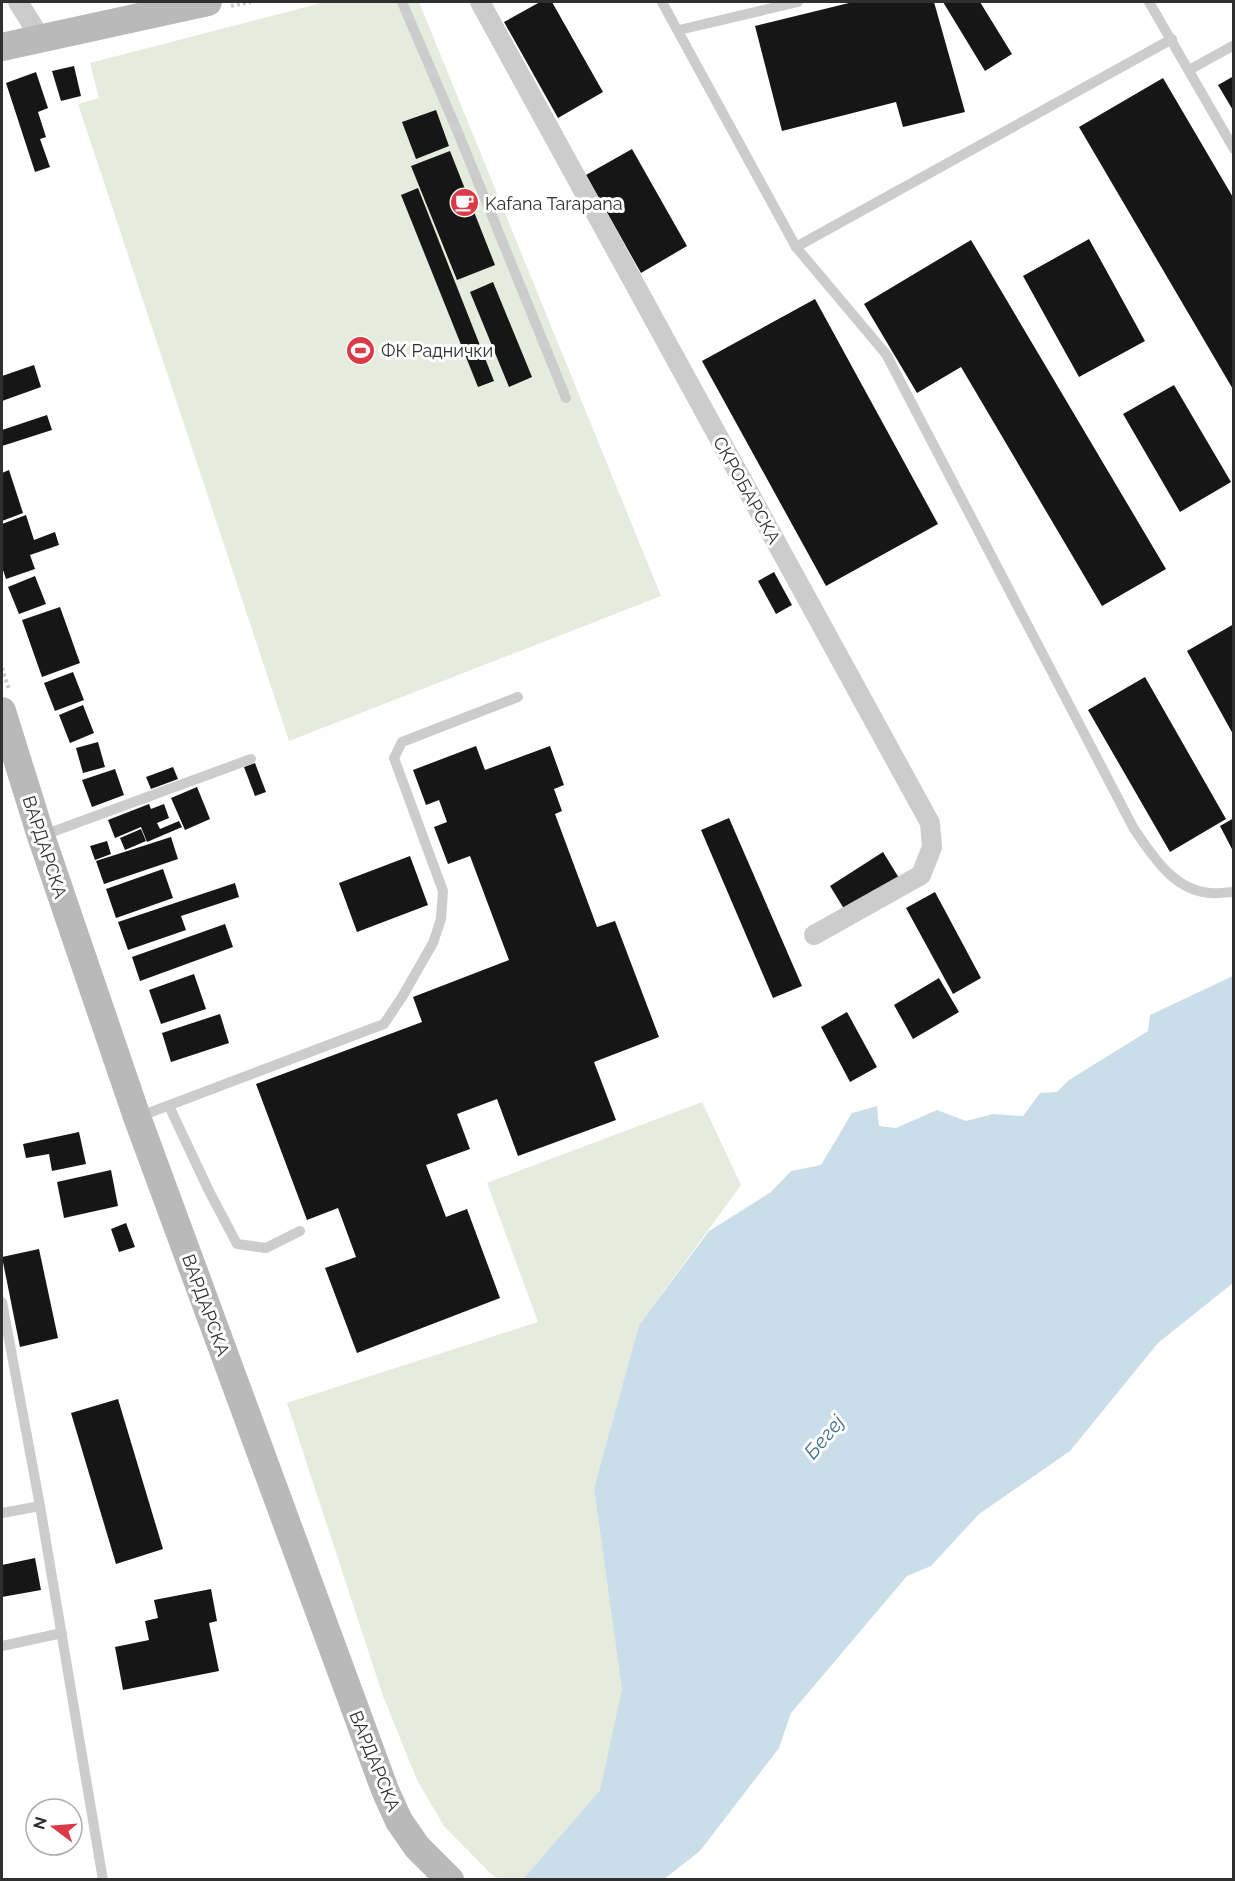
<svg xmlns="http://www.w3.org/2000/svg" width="1235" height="1881" font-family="Raleway,sans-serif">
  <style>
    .green { fill: #e5ebdd }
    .water { fill: #cadeea }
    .building { fill: #161616 }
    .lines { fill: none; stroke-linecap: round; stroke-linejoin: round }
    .path { stroke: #ccc; stroke-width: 4; stroke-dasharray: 3 3; stroke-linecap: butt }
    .lane { stroke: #ccc; stroke-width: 10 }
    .street { stroke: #ccc; stroke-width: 20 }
    .secondary { stroke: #b9b9b9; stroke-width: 28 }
    .labels { text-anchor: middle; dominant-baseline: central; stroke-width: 6; stroke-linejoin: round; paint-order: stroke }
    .poi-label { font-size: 18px; fill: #2f2f2f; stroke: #fff; text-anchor: start }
    .street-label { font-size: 18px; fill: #2f2f2f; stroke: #fff }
    .water-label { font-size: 20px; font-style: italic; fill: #40708d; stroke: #fff }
  </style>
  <rect width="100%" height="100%" fill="#fff"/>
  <!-- green -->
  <g class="green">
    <polygon points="325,2 419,2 661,596 289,741 78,104 99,98 90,63"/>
    <polygon points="702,1102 741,1185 639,1325 594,1488 623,1688 600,1790 523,1879 499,1879 490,1873 444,1826 417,1780 383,1696 287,1403 538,1322 487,1183"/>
  </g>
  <!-- water -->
  <polygon class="water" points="1233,976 1233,1283 1158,1343 1070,1451 979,1514 931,1566 907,1576 791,1713 779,1748 700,1851 664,1879 523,1879 600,1790 622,1689 594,1488 639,1325 709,1231 771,1192 791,1171 821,1165 852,1113 877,1106 879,1126 896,1128 937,1110 966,1121 993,1114 1023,1116 1040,1093 1057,1092 1069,1080 1148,1031 1150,1015"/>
  <!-- building -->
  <g class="building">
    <polygon points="540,2 552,2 603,92 558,118 504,22"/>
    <polygon points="853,2 934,2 965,112 903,127 896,102 782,131 755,26"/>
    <polygon points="943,2 980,2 1012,54 985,71"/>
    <polygon points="74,66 81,96 61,101 52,71"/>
    <polygon points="36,72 48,108 38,112 46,137 40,139 50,167 35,172 6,83"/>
    <polygon points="1234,76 1234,112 1218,85"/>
    <polygon points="1163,78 1234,199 1234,391 1079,127"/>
    <polygon points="436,110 449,146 416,159 402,122"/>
    <polygon points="632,149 687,246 641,273 586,175"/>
    <polygon points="450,151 495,265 457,280 411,166"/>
    <polygon points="418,188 494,381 478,387 401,195"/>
    <polygon points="1089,239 1145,341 1079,377 1023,276"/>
    <polygon points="971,240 1166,569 1102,606 961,367 917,393 864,304"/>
    <polygon points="493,282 532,377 509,387 470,292"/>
    <polygon points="815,299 938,524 826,586 702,361"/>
    <polygon points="34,365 41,387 2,401 2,376"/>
    <polygon points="1174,385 1231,482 1180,512 1123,414"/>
    <polygon points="47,415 52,430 2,446 2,430"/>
    <polygon points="9,470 23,513 2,521 2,473"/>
    <polygon points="26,515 34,540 55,532 59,545 30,555 35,569 6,579 2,567 2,524"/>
    <polygon points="774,572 792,605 776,614 758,581"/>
    <polygon points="35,576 46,604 19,614 8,587"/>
    <polygon points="60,607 80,663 42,677 22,620"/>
    <polygon points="1234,624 1234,736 1187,651"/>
    <polygon points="73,672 84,700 55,711 44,683"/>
    <polygon points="1145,677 1226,819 1170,852 1088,710"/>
    <polygon points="83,705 94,733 70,743 59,715"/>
    <polygon points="98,742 105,767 83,773 76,748"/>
    <polygon points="476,746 485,770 550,746 564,785 554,789 562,811 555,814 597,927 615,921 659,1037 594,1062 616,1120 518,1156 497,1099 457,1114 470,1149 426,1165 446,1217 467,1209 500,1298 357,1353 325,1268 356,1257 338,1208 307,1220 256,1084 422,1022 413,997 509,960 470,856 448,864 434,827 447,822 439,800 426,805 413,770"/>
    <polygon points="255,763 266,792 255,796 244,767"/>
    <polygon points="173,767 178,779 151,789 146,777"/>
    <polygon points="115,769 124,795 92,807 82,780"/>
    <polygon points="197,787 210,819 185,830 171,798"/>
    <polygon points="149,804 151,809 164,804 169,818 157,823 160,829 179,821 182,827 147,842 141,827 115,838 108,820"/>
    <polygon points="729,818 802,986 773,998 701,830"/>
    <polygon points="1234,818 1234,853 1220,826"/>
    <polygon points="141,829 146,841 125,850 120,838"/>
    <polygon points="171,837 178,859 104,884 96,861"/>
    <polygon points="107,841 111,854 95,860 90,846"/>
    <polygon points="883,852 899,878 846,912 830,886"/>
    <polygon points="410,856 428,905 357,932 339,883"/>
    <polygon points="163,869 173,898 116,918 106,889"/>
    <polygon points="235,883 239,897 181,916 186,930 128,950 118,922"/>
    <polygon points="935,892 981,978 953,994 906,908"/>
    <polygon points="225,924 233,947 140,981 132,957"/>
    <polygon points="194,974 206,1009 161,1024 149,990"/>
    <polygon points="939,978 959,1012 913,1039 894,1005"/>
    <polygon points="847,1012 877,1067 850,1082 821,1027"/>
    <polygon points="220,1014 229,1043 171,1062 162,1033"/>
    <polygon points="79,1132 86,1164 52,1171 49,1154 26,1158 23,1144"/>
    <polygon points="111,1170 118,1206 64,1218 57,1182"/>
    <polygon points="126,1223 135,1247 119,1252 111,1229"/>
    <polygon points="39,1249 58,1338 20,1347 2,1257"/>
    <polygon points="118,1399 163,1549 116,1564 71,1413"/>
    <polygon points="35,1558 41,1590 2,1597 2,1565"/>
    <polygon points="211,1589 217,1621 209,1623 219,1671 123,1690 115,1647 149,1640 145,1621 158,1618 154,1600"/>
  </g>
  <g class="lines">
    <!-- path -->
    <g class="path">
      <polyline points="231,6 251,2"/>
      <polyline points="2,668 9,690"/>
    </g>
    <!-- lane -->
    <g class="lane">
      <polyline points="402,2 459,135 566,398"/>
      <path d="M662,2L796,247L886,354L1134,829C1153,856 1173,890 1210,893C1218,894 1226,892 1234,892"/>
      <polyline points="1149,2 1234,149"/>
      <polyline points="679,30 798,2"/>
      <polyline points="1189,70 1234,45"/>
      <polyline points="796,247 1172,39"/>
      <polyline points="41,836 251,759"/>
      <polyline points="169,1106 209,1191 237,1244 266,1248 300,1231"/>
      <polyline points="138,1117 384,1024 402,997 433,943 441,919 443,891 394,758 402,742 518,697"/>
      <polyline points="2,1302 40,1506 2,1513"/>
      <polyline points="40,1506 103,1880"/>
      <polyline points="2,1646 62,1633"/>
    </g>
    <!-- street -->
    <g class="street">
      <polyline points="18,2 40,37"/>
      <polyline points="480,2 930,823 932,847 921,875 814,935"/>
    </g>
    <!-- secondary -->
    <g class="secondary">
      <polyline points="2,47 208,2"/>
      <polyline points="2,711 41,836 137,1117 385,1790 399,1821 417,1847 450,1880"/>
    </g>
  </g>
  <!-- icons -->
  <defs>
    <symbol id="cafe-disc" viewBox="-11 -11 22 22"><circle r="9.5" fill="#dd3a47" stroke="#fff"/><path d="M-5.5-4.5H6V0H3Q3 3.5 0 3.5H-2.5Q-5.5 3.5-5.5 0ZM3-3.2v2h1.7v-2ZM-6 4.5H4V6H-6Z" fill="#fff"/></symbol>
    <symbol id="stadium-disc" viewBox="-11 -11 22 22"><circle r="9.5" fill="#dd3a47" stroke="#fff"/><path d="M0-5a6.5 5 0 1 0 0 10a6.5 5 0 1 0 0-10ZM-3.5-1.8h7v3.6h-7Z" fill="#fff"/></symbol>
  </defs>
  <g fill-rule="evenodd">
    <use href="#cafe-disc" x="448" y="186" width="33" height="33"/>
    <use href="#stadium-disc" x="344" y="334" width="33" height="33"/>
  </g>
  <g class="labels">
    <!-- poi labels -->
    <g class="poi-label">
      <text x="485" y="203">Kafana Tarapana</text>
      <text x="381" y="350">ФК Раднички</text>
    </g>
    <!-- street labels -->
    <g class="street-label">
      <text transform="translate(747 490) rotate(61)">СКРОБАРСКА</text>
      <text transform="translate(45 847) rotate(72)">ВАРДАРСКА</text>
      <text transform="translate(206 1305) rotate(70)">ВАРДАРСКА</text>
      <text transform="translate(375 1761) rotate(68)">ВАРДАРСКА</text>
    </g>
    <!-- water labels -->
    <g class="water-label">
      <text transform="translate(824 1437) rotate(-50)">Бегеј</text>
    </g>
  </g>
  <!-- border -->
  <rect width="1235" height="1881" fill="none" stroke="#2f2f2f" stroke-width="6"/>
  <!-- north arrow -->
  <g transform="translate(54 1827) rotate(286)"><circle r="28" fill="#ffffff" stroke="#acacac" stroke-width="1.5"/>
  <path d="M0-4.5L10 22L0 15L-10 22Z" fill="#dd3a47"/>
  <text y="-9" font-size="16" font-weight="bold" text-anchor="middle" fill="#2f2f2f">N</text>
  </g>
</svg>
